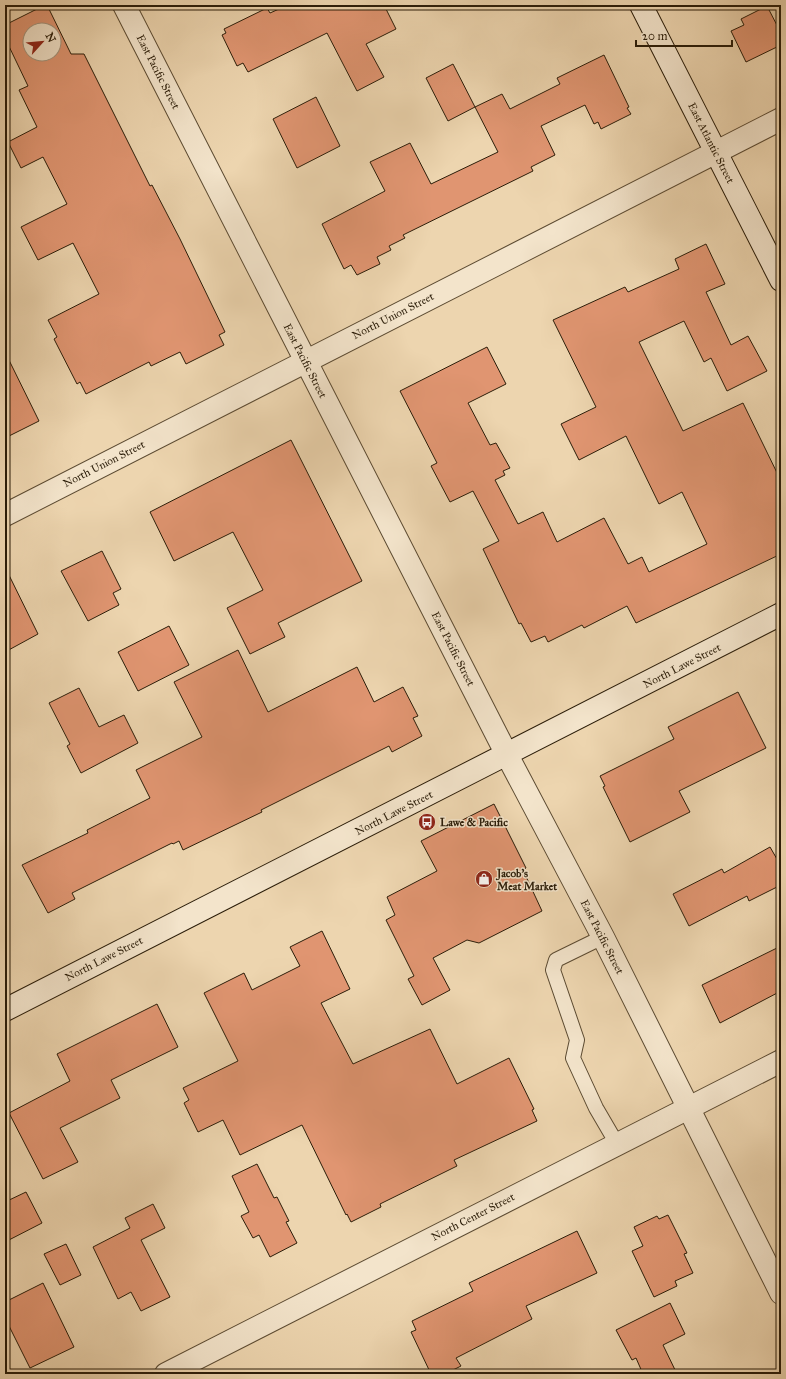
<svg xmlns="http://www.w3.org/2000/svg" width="786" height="1379" font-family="'IM FELL Great Primer',serif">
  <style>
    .building { fill: #e09571; stroke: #2b1d09; fill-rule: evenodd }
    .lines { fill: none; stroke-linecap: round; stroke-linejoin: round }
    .lane-casing { stroke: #5c4b32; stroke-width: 16 }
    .street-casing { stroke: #5c4b32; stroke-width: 24 }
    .secondary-casing { stroke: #2b1d09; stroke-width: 24 }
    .lane { stroke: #f3e4cb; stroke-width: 14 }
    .street { stroke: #f3e4cb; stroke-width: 22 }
    .secondary { stroke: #f3e4cb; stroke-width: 22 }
    .labels { text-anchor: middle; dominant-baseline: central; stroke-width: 3; stroke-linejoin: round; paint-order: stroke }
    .street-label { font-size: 11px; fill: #2b1d09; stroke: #f3e4cb }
    .poi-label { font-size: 11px; font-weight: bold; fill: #2b1d09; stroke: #f3e4cb; text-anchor: start }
  </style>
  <rect width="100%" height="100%" fill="#edd5af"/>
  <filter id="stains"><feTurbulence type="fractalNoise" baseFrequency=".005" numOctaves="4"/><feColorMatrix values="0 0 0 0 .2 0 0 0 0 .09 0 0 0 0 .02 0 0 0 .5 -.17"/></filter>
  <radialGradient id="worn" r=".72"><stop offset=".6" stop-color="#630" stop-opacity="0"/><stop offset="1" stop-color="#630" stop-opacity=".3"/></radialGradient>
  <!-- building -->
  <g class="building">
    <path d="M45,5H47L71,54H84L150,186L152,185L180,239L225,332L219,335L224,345L186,364L180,352L151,366L149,362L86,394L80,382L77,384L54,339L57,337L48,320L99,294L73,243L38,260L21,227L67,204L43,157L21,168L8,142L37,127L19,90L28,86L5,38V25ZM30,30H54V54H30Z"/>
    <polygon points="288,5 384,5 396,29 366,44 384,77 357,91 327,33 248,72 243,63 237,66 222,35 226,33 224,29 267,8 270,13"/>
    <polygon points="767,6 781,33 781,45 746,62 731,31 744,25 741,19"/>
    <polygon points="604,55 629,107 627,108 631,114 601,129 598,122 594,124 585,105 541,126 555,155 531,167 533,171 403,235 405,238 389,246 391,250 377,257 380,264 357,275 351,265 344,269 322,224 385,191 370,162 410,143 431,184 498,152 475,107 502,94 510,109 560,84 557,78"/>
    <polygon points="453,64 475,107 448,121 426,78"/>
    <polygon points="316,97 340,146 297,168 273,119"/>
    <polygon points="706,244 725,284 706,292 731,345 748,336 767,371 727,391 711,358 704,362 684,321 639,342 683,431 743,403 781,481 781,554 636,623 627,606 584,628 582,625 548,642 545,636 531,642 521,623 519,624 483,549 499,541 473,491 450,502 431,466 437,463 400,391 487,347 506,384 468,403 490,445 496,443 510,468 503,471 505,475 495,480 518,524 543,512 557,542 604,518 628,564 642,557 649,572 707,544 682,492 659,504 626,436 579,460 561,424 596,407 553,320 625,287 628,292 679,269 675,259"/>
    <polygon points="5,352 39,421 5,438"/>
    <polygon points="291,440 362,581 278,623 285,637 250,654 227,608 263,590 233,532 174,561 150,512"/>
    <polygon points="102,551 121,589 113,593 119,605 88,621 61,571"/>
    <polygon points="5,567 38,634 5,652"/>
    <polygon points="169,626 189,665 138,691 118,652"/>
    <polygon points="238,650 268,712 357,667 374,702 403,687 418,716 413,718 422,736 392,752 389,746 261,810 262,812 183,850 179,841 173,844 172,843 72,893 75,899 48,913 22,865 88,833 87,830 150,798 136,770 202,737 174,682"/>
    <polygon points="79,688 99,727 124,715 138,743 81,773 67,746 70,744 49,703"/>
    <polygon points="738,692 766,748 679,791 690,812 630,842 603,787 605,786 600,776 674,739 668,727"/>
    <polygon points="494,804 526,868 523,870 542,911 479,943 467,940 433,958 450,990 422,1005 408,979 414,976 386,920 395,915 387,897 437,871 421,841"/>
    <polygon points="770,847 781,866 781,885 749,901 747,896 689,926 673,894 722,869 724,873"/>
    <polygon points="322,931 350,989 321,1003 353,1064 430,1029 457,1084 509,1058 534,1109 532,1110 537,1121 454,1160 457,1166 380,1204 381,1207 351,1222 347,1214 346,1215 302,1125 240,1155 223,1120 198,1132 184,1103 189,1100 183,1088 238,1061 204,993 244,973 252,990 300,966 290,947"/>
    <polygon points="781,946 781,991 720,1023 702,985"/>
    <polygon points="157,1004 178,1047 111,1080 120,1098 60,1128 78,1162 43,1179 9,1113 70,1081 57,1054"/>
    <polygon points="257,1164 274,1198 277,1197 289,1221 286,1222 297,1243 270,1257 259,1235 253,1238 241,1216 249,1212 232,1176"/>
    <polygon points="26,1192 42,1223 5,1242 5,1202"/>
    <polygon points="153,1204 165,1228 141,1240 170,1297 141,1311 131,1292 118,1299 93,1247 130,1228 125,1218"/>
    <polygon points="668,1215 687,1253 684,1254 693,1273 675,1281 677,1286 654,1297 632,1251 643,1246 634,1227 657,1216 659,1219"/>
    <polygon points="577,1231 597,1273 526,1306 532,1319 456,1358 461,1366 445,1374 431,1374 411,1332 416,1330 412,1321 473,1291 469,1283"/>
    <polygon points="66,1244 81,1275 60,1285 44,1254"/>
    <polygon points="43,1283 74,1347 30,1368 5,1318 5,1302"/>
    <polygon points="670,1303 685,1334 663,1345 677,1374 643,1374 636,1358 632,1360 616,1330"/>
  </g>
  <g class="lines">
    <defs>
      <polyline id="lane" points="603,937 556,960 553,970 577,1040 573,1058 596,1108 617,1144"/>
      <g id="street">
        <polyline points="124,5 507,755 603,937 781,1293"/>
        <polyline points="5,515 781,119"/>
        <polyline points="166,1374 781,1061"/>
      </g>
      <g id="secondary">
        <polyline points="641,5 781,280"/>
        <polyline points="5,1010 781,614"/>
      </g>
    </defs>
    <!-- lane casing -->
    <use href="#lane" class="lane-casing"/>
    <!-- street casing -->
    <use href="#street" class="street-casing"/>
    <!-- secondary casing -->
    <use href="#secondary" class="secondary-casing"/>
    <!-- lane -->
    <use href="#lane" class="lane"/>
    <!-- street -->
    <use href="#street" class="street"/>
    <!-- secondary -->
    <use href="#secondary" class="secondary"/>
  </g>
  <!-- icons -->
  <defs>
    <symbol id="bus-disc" viewBox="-11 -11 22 22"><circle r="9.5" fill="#8f2418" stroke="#f3e4cb"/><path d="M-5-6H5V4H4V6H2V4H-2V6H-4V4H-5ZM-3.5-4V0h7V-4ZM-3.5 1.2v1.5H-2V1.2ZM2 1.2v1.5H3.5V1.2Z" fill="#fff"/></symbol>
    <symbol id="shop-disc" viewBox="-11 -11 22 22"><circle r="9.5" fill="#8f2418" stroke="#f3e4cb"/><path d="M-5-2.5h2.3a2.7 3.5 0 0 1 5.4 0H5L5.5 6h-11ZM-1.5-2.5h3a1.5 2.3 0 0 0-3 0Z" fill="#fff"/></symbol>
  </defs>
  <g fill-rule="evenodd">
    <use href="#bus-disc" x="417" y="812" width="20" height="20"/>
    <use href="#shop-disc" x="474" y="869" width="20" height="20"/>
  </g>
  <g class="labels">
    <!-- street labels -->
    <g class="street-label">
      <text transform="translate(158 72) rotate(63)">East Pacific Street</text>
      <text transform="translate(711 143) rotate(63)">East Atlantic Street</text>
      <text transform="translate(393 316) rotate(-27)">North Union Street</text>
      <text transform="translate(305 361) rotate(63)">East Pacific Street</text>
      <text transform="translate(104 464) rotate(-27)">North Union Street</text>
      <text transform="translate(453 649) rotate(63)">East Pacific Street</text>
      <text transform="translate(682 666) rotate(-27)">North Lawe Street</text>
      <text transform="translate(394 813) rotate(-27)">North Lawe Street</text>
      <text transform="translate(602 937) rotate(63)">East Pacific Street</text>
      <text transform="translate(104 959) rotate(-27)">North Lawe Street</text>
      <text transform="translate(473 1217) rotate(-27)">North Center Street</text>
    </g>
    <!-- poi labels -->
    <g class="poi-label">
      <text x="440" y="822">Lawe &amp; Pacific</text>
      <text x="497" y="873">Jacob's<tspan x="497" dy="13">Meat Market</tspan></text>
    </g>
  </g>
  <!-- margin -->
  <rect width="786" height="1379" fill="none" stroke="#edd5af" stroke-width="20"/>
  <rect x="6" y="6" width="774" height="1367" fill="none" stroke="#2b1d09" stroke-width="2"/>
  <rect x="10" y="10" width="766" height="1359" fill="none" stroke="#2b1d09"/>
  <!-- north arrow -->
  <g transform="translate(42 42) rotate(63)"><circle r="19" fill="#f3e4cb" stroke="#a3947d"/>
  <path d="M0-3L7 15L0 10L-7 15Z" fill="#8f2418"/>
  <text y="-6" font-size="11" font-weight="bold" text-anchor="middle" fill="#2b1d09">N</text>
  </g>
  <!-- scale -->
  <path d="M636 40v6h96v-6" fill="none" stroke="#2b1d09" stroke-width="2"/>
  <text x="642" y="40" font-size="12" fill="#2b1d09" stroke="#f3e4cb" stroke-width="3" paint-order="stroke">20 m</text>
  <rect width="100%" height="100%" filter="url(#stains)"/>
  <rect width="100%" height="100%" fill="url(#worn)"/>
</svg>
